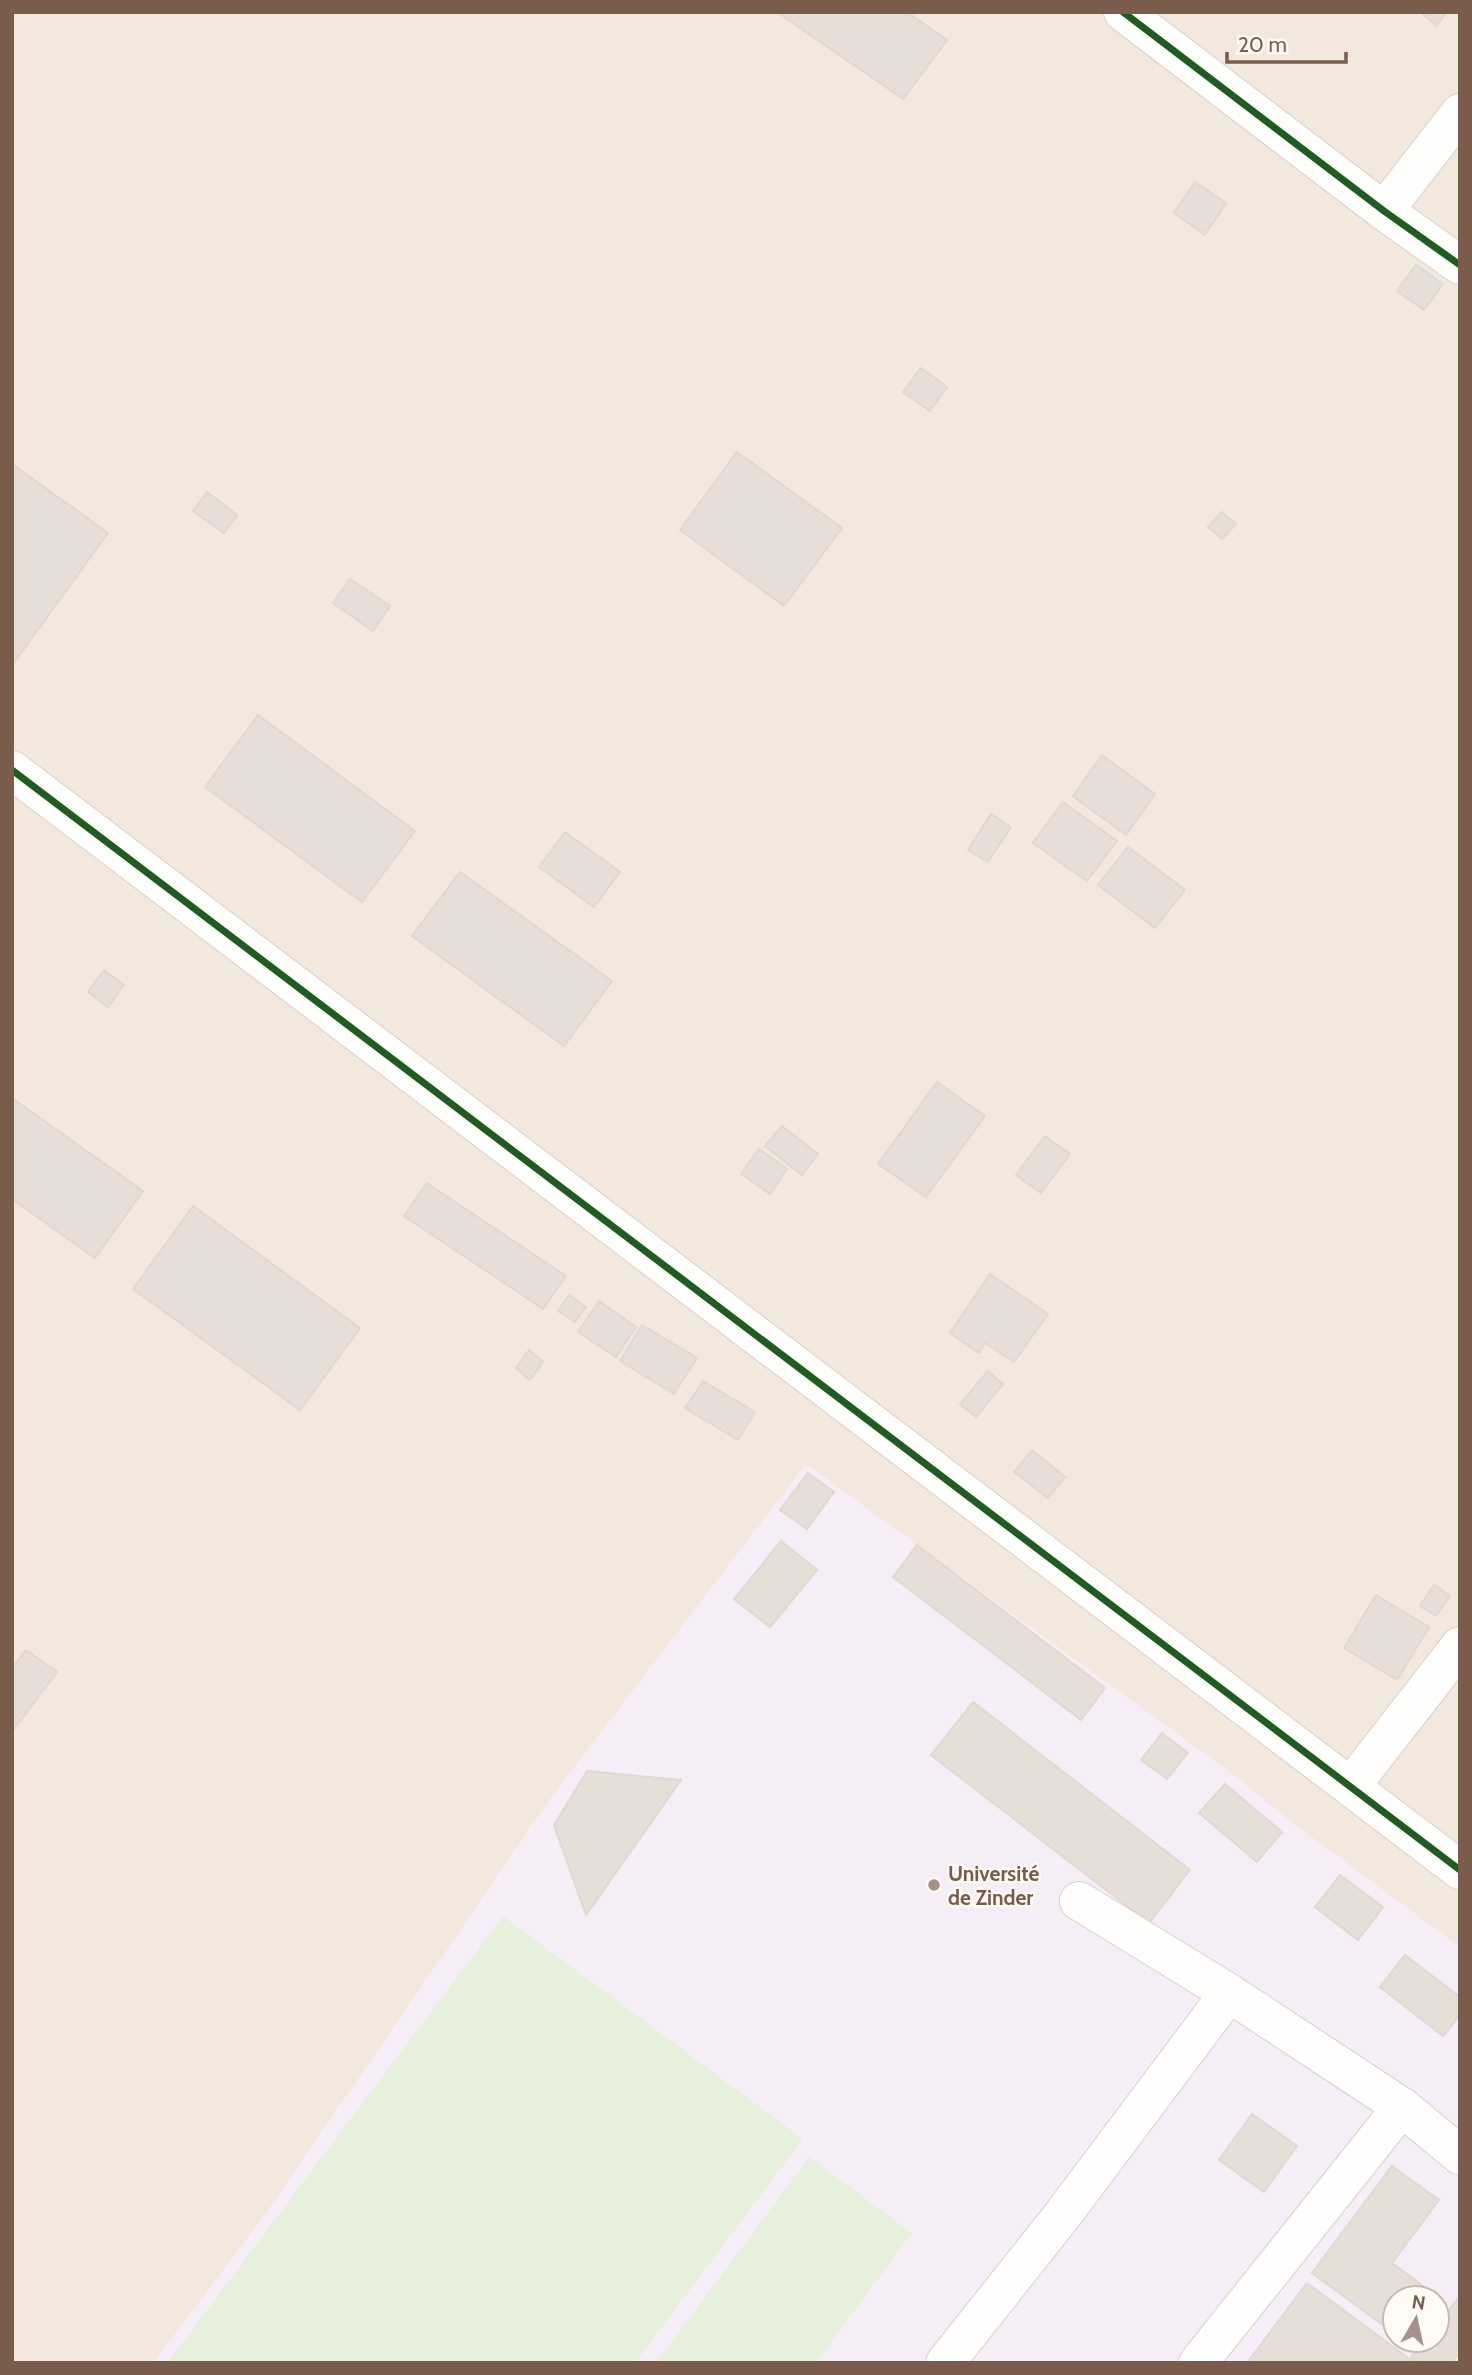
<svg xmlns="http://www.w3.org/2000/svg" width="1472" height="2375" font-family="Cabin,sans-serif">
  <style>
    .residential { fill: #f2e8de; fill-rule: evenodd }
    .education { fill: #f6eef6; fill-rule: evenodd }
    .green { fill: #e7f0db }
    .building { fill: #e6ded7; stroke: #e2d8d2; stroke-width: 2 }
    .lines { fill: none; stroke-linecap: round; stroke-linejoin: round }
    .minor-casing { stroke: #d7d1cb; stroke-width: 40 }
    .minor { stroke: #fefefd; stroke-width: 38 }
    .cycleway-casing { stroke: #fffaf3; stroke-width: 11 }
    .cycleway { stroke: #1b5e20; stroke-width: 7 }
    .poi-dot { fill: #a69286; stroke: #fffaf3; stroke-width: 2.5 }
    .labels { text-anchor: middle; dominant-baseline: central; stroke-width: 5; stroke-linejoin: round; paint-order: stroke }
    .poi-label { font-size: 21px; font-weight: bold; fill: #7a5c4d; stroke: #fffaf3; text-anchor: start }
  </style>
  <rect width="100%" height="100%" fill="#f9f5f0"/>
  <!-- residential -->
  <path class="residential" d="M12,12H1460V2363H12ZM1395,2298H1437V2340H1395Z"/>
  <!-- education -->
  <path class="education" d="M806,1464L1230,1772L1294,1824L1460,1947V2363H153L264,2216L553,1795ZM1395,2298H1437V2340H1395Z"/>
  <!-- green -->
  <g class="green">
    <polygon points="503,1916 803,2139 635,2363 167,2363"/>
    <polygon points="809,2157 912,2233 816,2363 656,2363"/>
  </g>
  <!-- building -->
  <g class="building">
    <polygon points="777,12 907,12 947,40 903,99"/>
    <polygon points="1421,12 1447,12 1436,26"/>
    <polygon points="1195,182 1226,203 1205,235 1174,213"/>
    <polygon points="1416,265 1443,284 1424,310 1397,291"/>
    <polygon points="921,368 947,387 930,411 903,392"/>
    <polygon points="737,452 842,528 784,606 680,530"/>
    <polygon points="12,464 108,533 13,664 12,664"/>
    <polygon points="207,492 237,515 224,533 193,511"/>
    <polygon points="1222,512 1236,524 1222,539 1208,527"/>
    <polygon points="350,579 390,606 373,631 333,603"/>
    <polygon points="258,715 415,831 362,902 205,787"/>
    <polygon points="1102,755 1155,794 1126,835 1073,796"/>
    <polygon points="1063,802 1117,841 1087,881 1033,843"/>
    <polygon points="991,814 1011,827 988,862 968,850"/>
    <polygon points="565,832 620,872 594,907 539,867"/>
    <polygon points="1128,847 1185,890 1155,928 1098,885"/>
    <polygon points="460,872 612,981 564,1046 412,936"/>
    <polygon points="104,970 124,985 108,1007 88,992"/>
    <polygon points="937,1082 985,1116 926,1197 878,1164"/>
    <polygon points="12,1098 143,1191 95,1258 12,1199"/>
    <polygon points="782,1126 818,1154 802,1175 765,1146"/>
    <polygon points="1045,1136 1070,1154 1041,1193 1016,1175"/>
    <polygon points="759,1149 787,1169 770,1194 741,1174"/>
    <polygon points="427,1183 566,1276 543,1309 404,1216"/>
    <polygon points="193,1206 360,1328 300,1410 133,1289"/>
    <polygon points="990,1274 1048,1314 1014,1362 985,1343 979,1353 950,1333"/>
    <polygon points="569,1295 586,1307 575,1322 558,1311"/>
    <polygon points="599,1301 636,1327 616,1357 578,1332"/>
    <polygon points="642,1325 697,1358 674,1394 620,1361"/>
    <polygon points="529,1350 543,1362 530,1380 516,1368"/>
    <polygon points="988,1371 1003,1384 976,1417 960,1404"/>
    <polygon points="703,1381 755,1412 738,1440 685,1408"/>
    <polygon points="1032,1450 1065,1477 1048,1498 1014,1472"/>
    <polygon points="808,1473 834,1492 807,1529 780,1510"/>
    <polygon points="781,1541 817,1570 770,1627 734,1599"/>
    <polygon points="917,1545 1105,1688 1081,1720 893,1577"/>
    <polygon points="1434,1585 1450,1596 1436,1616 1420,1606"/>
    <polygon points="1376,1595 1429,1627 1397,1680 1344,1648"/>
    <polygon points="26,1650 57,1672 12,1732 12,1662 15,1664"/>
    <polygon points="973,1702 1190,1870 1149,1923 931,1755"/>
    <polygon points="1162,1733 1188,1753 1167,1779 1141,1760"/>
    <polygon points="587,1771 681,1780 586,1915 554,1825"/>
    <polygon points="1225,1784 1282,1832 1257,1862 1199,1813"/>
    <polygon points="1340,1875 1383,1907 1358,1940 1315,1907"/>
    <polygon points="1405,1955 1460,1997 1460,2015 1443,2036 1380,1987"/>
    <polygon points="1252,2114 1297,2146 1264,2192 1219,2160"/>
    <polygon points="1392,2166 1439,2200 1392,2263 1446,2303 1437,2315 1437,2298 1395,2298 1395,2334 1312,2273"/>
    <polygon points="1307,2283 1415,2363 1247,2363"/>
    <polygon points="1460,2296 1460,2352 1451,2363 1418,2363 1411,2357 1425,2340 1437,2340 1437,2325"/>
  </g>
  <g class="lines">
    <defs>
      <g id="minor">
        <polyline points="1123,12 1384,211 1460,265"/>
        <polyline points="1384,211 1460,113"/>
        <polyline points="12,770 1460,1870"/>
        <polyline points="1351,1786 1460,1646"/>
        <polyline points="1079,1901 1229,1993 1402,2107 1460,2155"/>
        <polyline points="945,2363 1061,2217 1229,1993"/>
        <polyline points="1198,2363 1402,2107"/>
      </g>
    </defs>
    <!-- minor casing -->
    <use href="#minor" class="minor-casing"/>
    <!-- minor -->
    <use href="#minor" class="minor"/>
    <defs>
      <g id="cycleway">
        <polyline points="1123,12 1384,211 1460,265"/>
        <polyline points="12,770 1460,1870"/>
      </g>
    </defs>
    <!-- cycleway casing -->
    <use href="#cycleway" class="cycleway-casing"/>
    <!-- cycleway -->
    <use href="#cycleway" class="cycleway"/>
  </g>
  <!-- markers -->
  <circle class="poi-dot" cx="934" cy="1885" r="7"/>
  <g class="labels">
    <!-- poi labels -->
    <g class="poi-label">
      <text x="948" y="1873">Université<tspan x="948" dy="24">de Zinder</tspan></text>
    </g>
  </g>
  <!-- border -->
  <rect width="1472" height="2375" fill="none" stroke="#7a5c4d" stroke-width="28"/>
  <!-- north arrow -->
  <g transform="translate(1416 2319) rotate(9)"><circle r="33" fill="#fffaf3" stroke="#cabbb1" stroke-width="2"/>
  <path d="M0-5L12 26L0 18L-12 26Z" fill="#a69286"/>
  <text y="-10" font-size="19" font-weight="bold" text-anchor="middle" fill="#7a5c4d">N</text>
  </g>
  <!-- scale -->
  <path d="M1227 52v10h119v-10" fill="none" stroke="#7a5c4d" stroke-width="3.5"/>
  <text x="1238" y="52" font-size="21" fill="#7a5c4d" stroke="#fffaf3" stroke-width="5" paint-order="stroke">20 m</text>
</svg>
